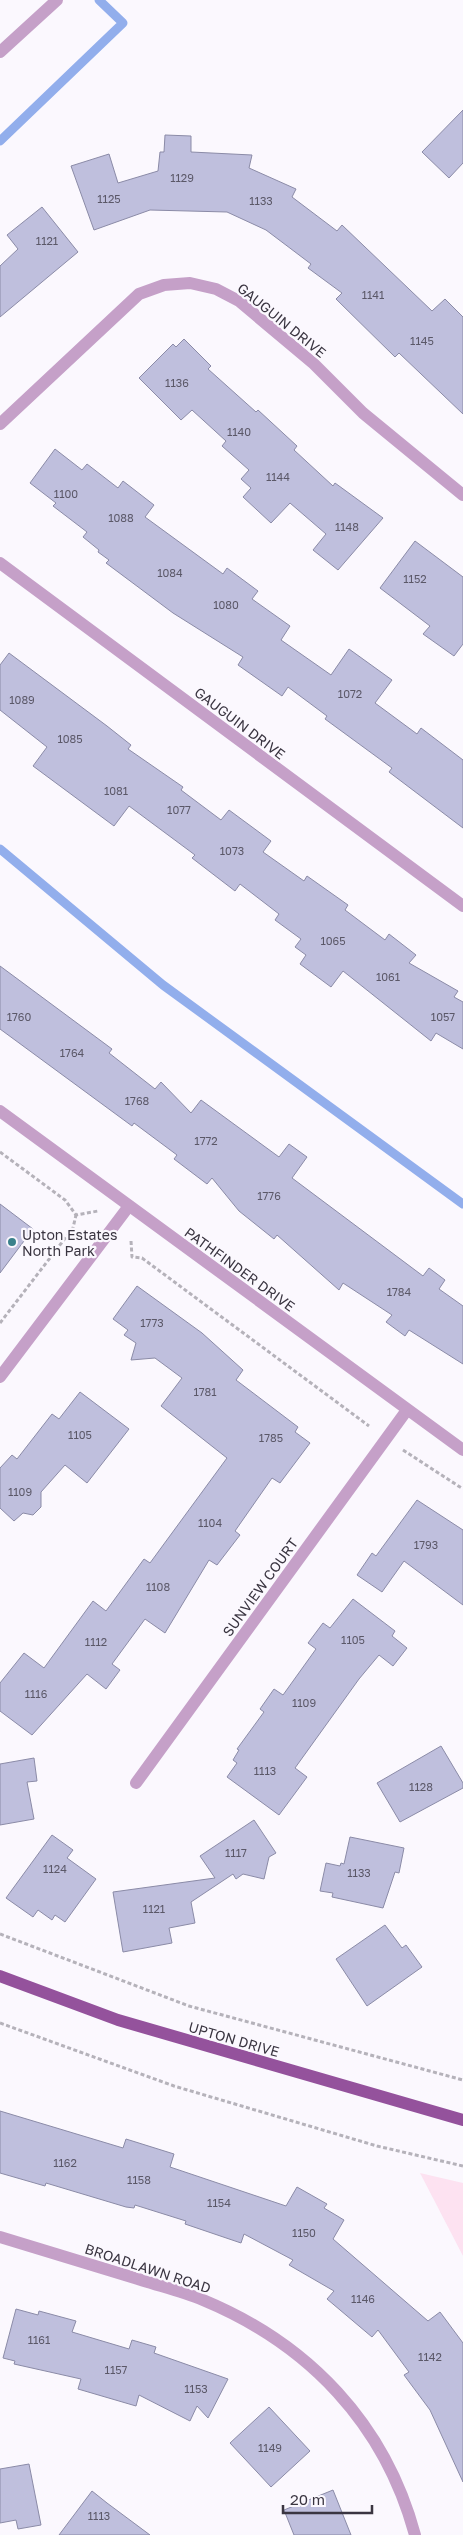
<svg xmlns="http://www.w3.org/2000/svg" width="463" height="2535" font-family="'Golos Text',sans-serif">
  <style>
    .green { fill: #fde2f1 }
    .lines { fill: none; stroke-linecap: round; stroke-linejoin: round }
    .stream { stroke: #92aeec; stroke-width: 9 }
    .building { fill: #bfbfdd; stroke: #8b8ba7 }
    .path { stroke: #b5b2ba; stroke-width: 3; stroke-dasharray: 4 2.5; stroke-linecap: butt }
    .minor { stroke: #c5a0c8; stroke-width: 12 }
    .major { stroke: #94529c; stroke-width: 12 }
    .poi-dot { fill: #3a818b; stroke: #fbf8fe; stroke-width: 2 }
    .labels { text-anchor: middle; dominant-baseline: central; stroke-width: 4.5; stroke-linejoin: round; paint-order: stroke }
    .number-label { font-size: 11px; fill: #5b5868 }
    .street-label { font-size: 14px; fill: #3a3541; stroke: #fbf8fe }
    .poi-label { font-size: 14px; fill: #3a3541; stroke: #fbf8fe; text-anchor: start }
  </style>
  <rect width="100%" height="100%" fill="#fbf8fe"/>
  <!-- green -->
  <polygon class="green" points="420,2173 463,2183 463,2256"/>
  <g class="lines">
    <!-- stream -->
    <g class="stream">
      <polyline points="0,141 123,23 99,0"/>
      <polyline points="0,849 163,985 463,1204"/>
    </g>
  </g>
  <!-- building -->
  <g class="building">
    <polygon points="463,110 463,163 449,178 422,152"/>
    <polygon points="165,135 191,136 191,152 252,155 249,168 296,189 292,197 337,231 342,225 432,311 445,299 463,317 463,414 399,353 395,357 336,299 342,293 308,268 311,264 266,230 227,212 150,210 94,230 71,166 109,154 118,183 158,171 160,152 164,152"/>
    <polygon points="42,207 78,252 0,317 0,266 18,249 7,235"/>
    <polygon points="184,339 211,366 208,369 256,412 258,410 297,446 294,450 333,486 335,483 383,518 338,570 313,550 326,534 290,503 271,523 243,497 251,488 241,479 249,470 222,446 226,441 192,410 181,420 139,378 173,344 176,347"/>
    <polygon points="55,449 82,470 87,464 118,488 123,481 154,505 145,517 223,574 227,568 258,591 252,599 290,626 281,640 331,675 349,649 392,680 375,703 417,734 421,728 463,760 463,828 389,772 392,768 325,719 327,716 288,687 282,696 238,665 243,657 173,613 106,563 109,560 98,552 99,550 83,537 87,532 53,506 56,503 30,483"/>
    <polygon points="415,541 463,577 463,644 454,656 423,634 430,626 380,588"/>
    <polygon points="9,653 107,726 131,745 128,749 183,787 181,790 221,820 229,810 271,841 263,852 304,881 307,876 348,905 345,910 385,940 389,934 416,955 409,963 458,991 454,997 463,1002 463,1049 436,1033 431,1041 343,971 331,987 300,964 306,955 295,947 301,939 275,920 279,914 240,884 235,891 192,858 195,855 129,806 114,826 33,766 47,747 0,710 0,665"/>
    <polygon points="0,966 112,1049 109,1053 155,1089 161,1082 191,1113 201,1100 279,1157 289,1144 307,1157 292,1178 423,1276 429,1268 445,1280 439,1289 463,1306 463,1364 409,1330 405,1336 386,1322 392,1315 343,1283 339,1290 277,1235 274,1239 239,1211 212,1178 207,1184 174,1159 177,1155 134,1123 132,1126 0,1029"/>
    <polygon points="0,1204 33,1229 0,1273"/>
    <polygon points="137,1286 202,1333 243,1370 236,1380 298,1427 295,1432 310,1443 280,1483 272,1478 235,1531 240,1535 217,1565 209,1560 165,1633 145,1619 112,1664 120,1670 106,1689 87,1674 32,1735 0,1711 0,1683 24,1653 44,1668 93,1601 106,1611 144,1559 150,1563 227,1458 161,1406 182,1378 155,1358 131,1360 136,1343 124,1335 128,1330 113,1319"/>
    <polygon points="80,1392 129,1429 87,1483 65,1465 41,1492 41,1507 33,1515 23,1513 14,1521 0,1508 0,1468 12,1455 17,1459 52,1414 59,1419"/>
    <polygon points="417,1500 463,1530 463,1605 404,1561 382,1592 357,1575 372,1553 376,1556"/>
    <polygon points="353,1599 395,1631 392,1636 407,1648 393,1666 379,1655 359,1679 295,1768 307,1777 279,1815 227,1777 237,1763 233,1760 239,1750 237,1749 264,1712 260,1709 274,1689 283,1695 316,1649 308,1643 323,1623 330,1628"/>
    <polygon points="441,1746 463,1783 463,1788 400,1822 377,1783"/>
    <polygon points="34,1758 37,1781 27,1782 34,1819 0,1825 0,1764"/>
    <polygon points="254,1820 276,1853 269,1857 264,1879 243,1874 236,1879 233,1874 191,1902 195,1923 169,1928 172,1943 123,1952 113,1892 215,1878 200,1856"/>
    <polygon points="52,1835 73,1850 67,1858 96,1879 65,1922 55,1915 52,1920 38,1910 33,1917 6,1898"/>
    <polygon points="350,1837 404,1848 399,1873 395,1872 383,1908 332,1897 333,1893 320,1891 326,1863 340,1866 341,1863 344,1864"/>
    <polygon points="385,1925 402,1948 406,1945 422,1967 367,2006 336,1959"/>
    <polygon points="0,2111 123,2148 126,2139 174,2154 170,2167 286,2206 297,2187 327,2204 324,2208 344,2220 333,2239 428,2321 440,2312 463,2343 463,2482 430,2410 404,2375 409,2372 378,2330 372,2337 327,2299 334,2291 289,2265 293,2260 244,2234 241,2243 185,2224 186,2221 135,2205 134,2208 126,2207 46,2183 45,2186 0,2173"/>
    <polygon points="16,2309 38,2315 39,2311 76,2321 72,2332 129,2349 132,2340 156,2347 154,2353 228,2379 208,2418 197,2406 190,2421 139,2395 136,2406 78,2389 81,2379 14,2364 15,2361 3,2358"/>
    <polygon points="269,2407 310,2451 271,2487 230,2443"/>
    <polygon points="29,2464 41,2525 18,2529 16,2520 0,2523 0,2469"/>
    <polygon points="333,2490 351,2535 294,2535 284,2510"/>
    <polygon points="92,2491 107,2503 150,2535 59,2535"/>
  </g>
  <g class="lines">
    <!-- path -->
    <g class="path">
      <polyline points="0,1152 65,1200 76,1215 98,1211"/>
      <polyline points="131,1241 132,1257 142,1258 369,1426"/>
      <polyline points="0,1323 73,1228 76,1215"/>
      <polyline points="403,1450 463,1489"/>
      <polyline points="0,1934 189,2006 463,2080"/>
      <polyline points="0,2023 174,2086 377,2146 463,2166"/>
    </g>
    <!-- minor -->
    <g class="minor">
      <polyline points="0,52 57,0"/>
      <polyline points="0,424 139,294 164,285 190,283 216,289 239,301 314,364 363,413 463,495"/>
      <polyline points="0,563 463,906"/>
      <polyline points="0,1111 463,1450"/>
      <polyline points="0,1377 129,1206"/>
      <polyline points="136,1783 407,1410"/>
      <path d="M0,2237C46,2251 92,2265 138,2279C159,2286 182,2291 203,2300C309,2344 385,2424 415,2535"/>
    </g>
    <!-- major -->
    <polyline class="major" points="0,1976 118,2020 463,2120"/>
  </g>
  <!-- markers -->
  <circle class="poi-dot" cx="12" cy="1242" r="5"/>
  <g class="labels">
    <!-- number labels -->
    <g class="number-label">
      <text x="182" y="177">1129</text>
      <text x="109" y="198">1125</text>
      <text x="261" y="200">1133</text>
      <text x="47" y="240">1121</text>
      <text x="373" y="294">1141</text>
      <text x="422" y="340">1145</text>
      <text x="177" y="382">1136</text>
      <text x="239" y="431">1140</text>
      <text x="278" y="476">1144</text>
      <text x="66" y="493">1100</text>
      <text x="121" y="517">1088</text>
      <text x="347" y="526">1148</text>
      <text x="170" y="572">1084</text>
      <text x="415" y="578">1152</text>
      <text x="226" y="604">1080</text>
      <text x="350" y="693">1072</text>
      <text x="22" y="699">1089</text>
      <text x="70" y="738">1085</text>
      <text x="116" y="790">1081</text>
      <text x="179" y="809">1077</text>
      <text x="232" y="850">1073</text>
      <text x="333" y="940">1065</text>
      <text x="388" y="976">1061</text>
      <text x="19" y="1016">1760</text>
      <text x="443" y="1016">1057</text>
      <text x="72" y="1052">1764</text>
      <text x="137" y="1100">1768</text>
      <text x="206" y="1140">1772</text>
      <text x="269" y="1195">1776</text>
      <text x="399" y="1291">1784</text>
      <text x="152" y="1322">1773</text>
      <text x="205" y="1391">1781</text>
      <text x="80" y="1434">1105</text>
      <text x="271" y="1437">1785</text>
      <text x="20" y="1491">1109</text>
      <text x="210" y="1522">1104</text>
      <text x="426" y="1544">1793</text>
      <text x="158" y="1586">1108</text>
      <text x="353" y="1639">1105</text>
      <text x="96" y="1641">1112</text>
      <text x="36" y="1693">1116</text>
      <text x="304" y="1702">1109</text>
      <text x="265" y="1770">1113</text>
      <text x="421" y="1786">1128</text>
      <text x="236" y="1852">1117</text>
      <text x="55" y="1868">1124</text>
      <text x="359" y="1872">1133</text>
      <text x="154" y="1908">1121</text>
      <text x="65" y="2162">1162</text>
      <text x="139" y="2179">1158</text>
      <text x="219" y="2202">1154</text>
      <text x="304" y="2232">1150</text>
      <text x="363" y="2298">1146</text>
      <text x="39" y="2339">1161</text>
      <text x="430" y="2356">1142</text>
      <text x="116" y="2369">1157</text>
      <text x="196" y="2388">1153</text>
      <text x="270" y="2447">1149</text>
      <text x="99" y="2515">1113</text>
    </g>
    <!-- street labels -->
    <g class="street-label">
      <text transform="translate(282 320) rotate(39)">GAUGUIN DRIVE</text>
      <text transform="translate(240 723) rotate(37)">GAUGUIN DRIVE</text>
      <text transform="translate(240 1269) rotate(36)">PATHFINDER DRIVE</text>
      <text transform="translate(260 1587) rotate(-54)">SUNVIEW COURT</text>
      <text transform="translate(234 2039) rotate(16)">UPTON DRIVE</text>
      <text transform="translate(148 2268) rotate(18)">BROADLAWN ROAD</text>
    </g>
    <!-- poi labels -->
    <g class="poi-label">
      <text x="22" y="1234">Upton Estates<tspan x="22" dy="16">North Park</tspan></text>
    </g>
  </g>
  <!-- scale -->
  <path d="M283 2505v8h89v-8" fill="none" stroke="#3a3541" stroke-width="2.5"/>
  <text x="290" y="2505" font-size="15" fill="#3a3541" stroke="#fbf8fe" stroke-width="4" paint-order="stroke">20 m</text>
</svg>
